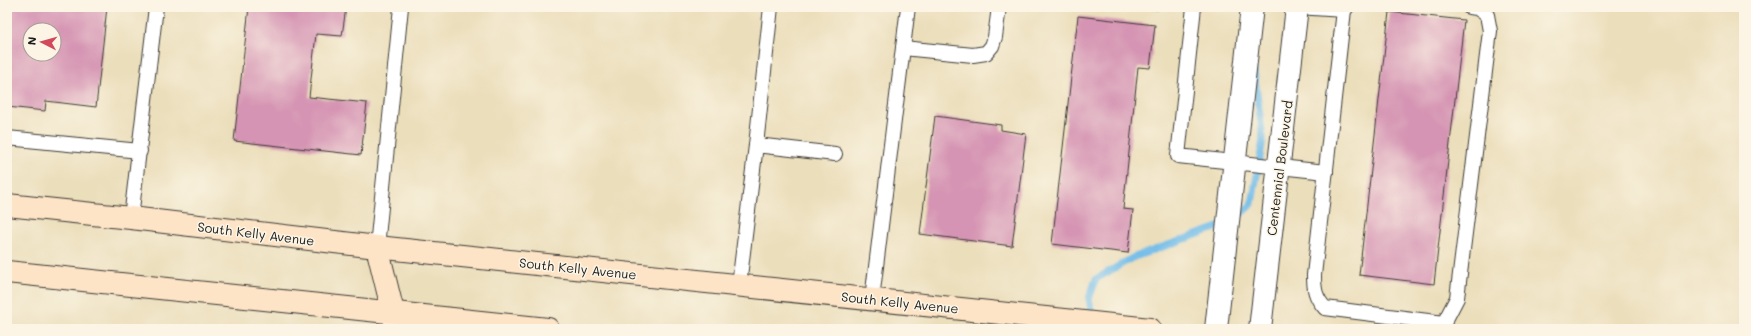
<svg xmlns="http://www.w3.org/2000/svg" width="1751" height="336" font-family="Mali,sans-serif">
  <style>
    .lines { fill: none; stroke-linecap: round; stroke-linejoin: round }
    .stream { stroke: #6fbce9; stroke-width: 7 }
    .building { fill: #d594b3; fill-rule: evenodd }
    .service-casing { stroke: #3b3934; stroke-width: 16 }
    .minor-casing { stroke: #3b3934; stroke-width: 24 }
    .secondary-casing { stroke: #3b3934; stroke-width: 24 }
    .service { stroke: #fff; stroke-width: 14 }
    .minor { stroke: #fff; stroke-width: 22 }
    .secondary { stroke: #fee4c6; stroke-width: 22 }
    .labels { text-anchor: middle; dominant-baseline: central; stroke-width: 3; stroke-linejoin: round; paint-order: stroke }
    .street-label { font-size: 13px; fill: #1c1c1c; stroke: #fcf5e5 }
  </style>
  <rect width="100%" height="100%" fill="#fcf5e5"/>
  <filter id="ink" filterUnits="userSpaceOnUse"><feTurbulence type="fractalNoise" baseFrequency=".025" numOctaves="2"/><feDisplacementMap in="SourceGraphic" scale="8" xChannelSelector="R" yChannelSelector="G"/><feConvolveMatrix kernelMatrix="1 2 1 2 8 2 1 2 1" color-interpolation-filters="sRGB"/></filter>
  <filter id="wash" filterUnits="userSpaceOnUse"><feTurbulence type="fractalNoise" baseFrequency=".012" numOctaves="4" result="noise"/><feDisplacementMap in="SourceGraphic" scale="16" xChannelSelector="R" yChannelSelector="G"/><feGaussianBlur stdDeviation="0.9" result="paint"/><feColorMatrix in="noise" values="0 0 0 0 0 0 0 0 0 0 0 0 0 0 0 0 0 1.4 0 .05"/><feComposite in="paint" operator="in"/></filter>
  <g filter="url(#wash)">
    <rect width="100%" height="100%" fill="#ebdebb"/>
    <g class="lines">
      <!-- stream -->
      <g class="stream">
        <polyline points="1233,221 1252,204 1263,139 1254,71"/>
        <polyline points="1093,320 1089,299 1096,279 1132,258 1224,225"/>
      </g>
    </g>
    <g id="blocks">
      <!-- building -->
      <g class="building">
        <path d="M7,7H107L96,107L46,101L45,111L7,107ZM30,30H54V54H30Z"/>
        <polygon points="249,7 346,7 342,36 316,34 309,97 367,103 361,155 234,141"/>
        <polygon points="1138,7 1158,7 1158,10"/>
        <polygon points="1389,12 1464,20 1434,284 1359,275"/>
        <polygon points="1078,16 1155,25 1150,68 1138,67 1123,209 1133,210 1128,253 1052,244"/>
        <polygon points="935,116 1001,125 1001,130 1026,134 1012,246 920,234"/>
      </g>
    </g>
  </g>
  <g filter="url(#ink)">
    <use href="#blocks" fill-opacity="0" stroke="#3b3934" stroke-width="1"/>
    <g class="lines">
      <defs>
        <g id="service">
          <polyline points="1194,7 1178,156 1326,172"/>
          <polyline points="1297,7 1344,10 1347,7"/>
          <path d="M1344,10L1314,275C1314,289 1315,297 1325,308L1444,323"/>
          <polyline points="903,48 973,55 986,53 992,46 995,37 999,7"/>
          <polyline points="7,138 140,151"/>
          <polyline points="756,145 771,7"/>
          <polyline points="131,218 156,7"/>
          <polyline points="377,247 401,7"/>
          <polyline points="739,285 756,145 835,154"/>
          <polyline points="872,299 908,7"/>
          <polyline points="390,329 393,312"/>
          <polyline points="1443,329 1444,323 1457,298 1490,31 1487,15 1477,8 1469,7"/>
        </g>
        <g id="minor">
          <polyline points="1216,329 1252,7"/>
          <polyline points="1260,329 1297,7"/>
        </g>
        <g id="secondary">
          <polyline points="7,205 131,218 377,247 1150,329"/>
          <polyline points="377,247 393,312"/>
          <polyline points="7,272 548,329"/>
        </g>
      </defs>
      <!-- service casing -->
      <use href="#service" class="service-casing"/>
      <!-- minor casing -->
      <use href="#minor" class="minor-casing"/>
      <!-- secondary casing -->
      <use href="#secondary" class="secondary-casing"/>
      <!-- service -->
      <use href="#service" class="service"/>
      <!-- minor -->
      <use href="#minor" class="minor"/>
      <!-- secondary -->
      <use href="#secondary" class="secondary"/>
    </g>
  </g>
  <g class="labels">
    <!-- street labels -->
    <g class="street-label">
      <text transform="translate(1279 168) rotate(-83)">Centennial Boulevard</text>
      <text transform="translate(256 233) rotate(7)">South Kelly Avenue</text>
      <text transform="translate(578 268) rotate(6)">South Kelly Avenue</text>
      <text transform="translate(900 302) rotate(6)">South Kelly Avenue</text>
    </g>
  </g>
  <!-- margin -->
  <rect width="1751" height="336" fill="none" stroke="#fcf5e5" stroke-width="24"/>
  <!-- north arrow -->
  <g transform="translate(42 42) rotate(276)"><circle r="19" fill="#fcf5e5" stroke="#a29e95"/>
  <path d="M0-3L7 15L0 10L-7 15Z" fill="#d1495b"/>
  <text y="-6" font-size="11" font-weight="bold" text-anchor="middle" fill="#1c1c1c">N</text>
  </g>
</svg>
